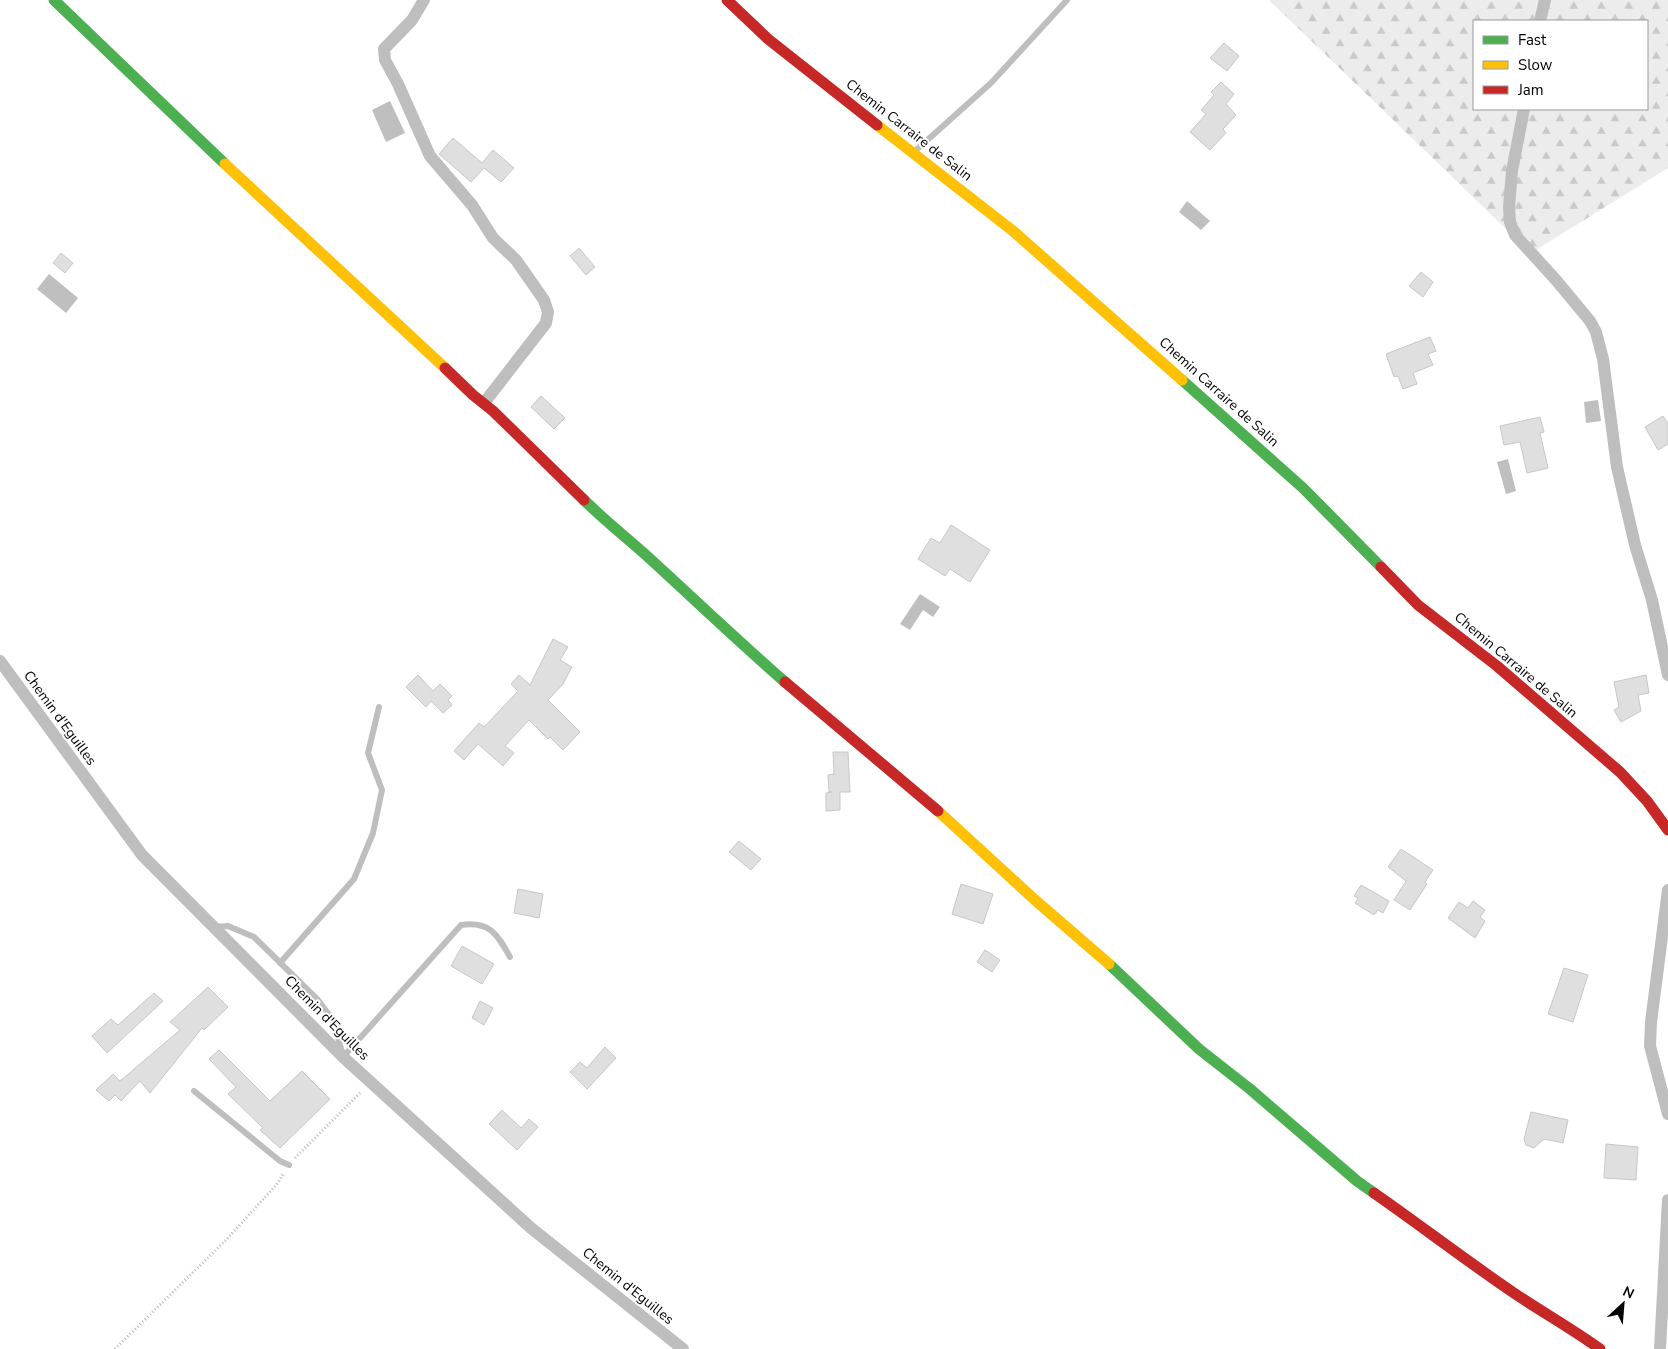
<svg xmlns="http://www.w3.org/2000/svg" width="1668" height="1349" font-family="'Nunito Sans',sans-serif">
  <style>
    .forest { fill: url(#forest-firs); fill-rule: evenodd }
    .water { fill: #bfbfbf }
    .building { fill: #dfdfdf; stroke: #c7c7c7 }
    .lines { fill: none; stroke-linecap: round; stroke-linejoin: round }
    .path { stroke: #b9b9b9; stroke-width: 3; stroke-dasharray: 1 2.5; stroke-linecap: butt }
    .lane { stroke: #bebebe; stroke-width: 6 }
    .street { stroke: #bebebe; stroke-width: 12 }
    .fast { stroke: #4caf50; stroke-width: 11 }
    .slow { stroke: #ffc107; stroke-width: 11 }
    .jam { stroke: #c62828; stroke-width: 11 }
    .labels { text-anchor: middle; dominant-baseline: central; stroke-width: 4; stroke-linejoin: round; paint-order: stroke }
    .street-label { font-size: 14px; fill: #000; stroke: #fff }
  </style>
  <defs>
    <pattern id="forest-firs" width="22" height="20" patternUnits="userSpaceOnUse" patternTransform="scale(1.25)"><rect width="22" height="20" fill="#ececec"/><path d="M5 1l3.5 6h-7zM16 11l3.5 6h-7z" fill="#c9c9c9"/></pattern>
  </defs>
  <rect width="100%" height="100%" fill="#fff"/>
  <!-- forest -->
  <path class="forest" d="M1269,0H1668V168L1531,253ZM1474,21H1647V109H1474Z"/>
  <!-- water -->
  <g class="water">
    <polygon points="390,101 405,133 386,142 372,110"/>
    <polygon points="1187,201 1210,221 1201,230 1179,212"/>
    <polygon points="49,274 78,298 66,313 37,289"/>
    <polygon points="1598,400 1601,421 1586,423 1584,402"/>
    <polygon points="1508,459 1516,491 1506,494 1497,462"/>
    <polygon points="920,594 940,607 933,617 923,610 910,630 900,624"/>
  </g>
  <!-- building -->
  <g class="building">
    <polygon points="1224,43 1239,56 1227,71 1210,58"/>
    <polygon points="1221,82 1234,94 1226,104 1236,115 1223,129 1226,133 1210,150 1190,132 1206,114 1201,110 1214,95 1211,92"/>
    <polygon points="453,138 482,163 493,150 514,168 501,182 484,168 471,182 439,154"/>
    <polygon points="579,248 595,267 586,275 570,256"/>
    <polygon points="61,253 73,263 65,273 53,263"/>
    <polygon points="1421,272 1433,282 1423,297 1409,286"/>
    <polygon points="1430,337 1436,351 1428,354 1433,365 1413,373 1417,384 1403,389 1398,376 1394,377 1386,354"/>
    <polygon points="541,396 565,418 554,429 531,407"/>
    <polygon points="1663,416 1668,424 1668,444 1658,450 1645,427"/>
    <polygon points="1540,417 1544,432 1540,433 1548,468 1527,473 1520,442 1504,445 1500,426"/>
    <polygon points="951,525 990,550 970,582 950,569 945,576 918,559 931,538 940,543"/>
    <polygon points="553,639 568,647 560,660 572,667 563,684 548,700 580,732 563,750 550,737 548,739 529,720 505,746 514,753 503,766 478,744 464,760 454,751 479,723 484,727 518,691 511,684 519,675 530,685"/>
    <polygon points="418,675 433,691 440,684 452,696 448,700 452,705 443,713 431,701 426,707 406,687"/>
    <polygon points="1646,675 1649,693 1638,695 1641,711 1621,722 1614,710 1619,707 1614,682"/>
    <polygon points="833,752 848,752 850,792 840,792 840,810 826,811 826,793 832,792 829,792 828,775 834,774"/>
    <polygon points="739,841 761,859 751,870 729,852"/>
    <polygon points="1401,849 1433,870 1425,882 1427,884 1410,910 1394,900 1406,881 1388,867"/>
    <polygon points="961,884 993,894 983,924 952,914"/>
    <polygon points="1361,885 1389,901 1383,913 1378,910 1374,915 1355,903 1358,898 1354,896"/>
    <polygon points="518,889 543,894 539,918 514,913"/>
    <polygon points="1473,901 1485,910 1480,917 1485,921 1475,938 1448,918 1459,902 1468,908"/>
    <polygon points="462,946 494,964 482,984 451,966"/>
    <polygon points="985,950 1000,960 992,972 977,962"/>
    <polygon points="1564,968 1588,975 1573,1022 1548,1014"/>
    <polygon points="208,987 228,1007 204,1030 202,1028 150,1093 140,1081 121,1101 115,1095 109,1101 96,1090 113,1074 120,1081 180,1030 170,1022"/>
    <polygon points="154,993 163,1001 107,1053 92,1036 111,1019 118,1025"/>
    <polygon points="480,1001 493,1008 484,1025 472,1018"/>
    <polygon points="605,1047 616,1058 587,1089 570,1072 580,1062 587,1068"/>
    <polygon points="219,1050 270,1101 302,1071 330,1099 280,1148 260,1130 263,1128 228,1094 236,1087 209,1059"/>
    <polygon points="502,1110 521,1128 529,1119 538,1127 517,1150 489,1124"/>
    <polygon points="1531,1112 1568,1120 1563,1143 1544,1139 1534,1148 1526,1145 1524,1139"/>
    <polygon points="1606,1144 1638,1147 1636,1180 1604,1178"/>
  </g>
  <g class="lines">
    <!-- path -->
    <g class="path">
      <polyline points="295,1158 361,1092"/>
      <polyline points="115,1349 226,1240 278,1183 284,1173"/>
    </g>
    <!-- lane -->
    <g class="lane">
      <polyline points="914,152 991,83 1067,0"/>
      <polyline points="214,927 228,926 254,937 318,1000 333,1020 342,1052"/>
      <polyline points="280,963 354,879 373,833 382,790 368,753 379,707"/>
      <path d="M343,1057L461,925C490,921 497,934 510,957"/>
      <polyline points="194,1091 280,1161 289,1165"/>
    </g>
    <!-- street -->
    <g class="street">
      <polyline points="424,0 412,20 384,49 385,60 398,84 430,156 472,205 493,238 516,260 544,300 548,312 546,323 484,403"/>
      <polyline points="1540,21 1545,0"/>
      <polyline points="1524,109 1512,171 1509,207 1510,222 1515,235 1556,280 1590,321 1596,332 1603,359 1617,467 1635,545 1652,600 1668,675"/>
      <polyline points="0,661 142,855 343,1057 531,1228 683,1349"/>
      <polyline points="1668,890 1651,1022 1650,1046 1668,1114"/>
      <polyline points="1660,1349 1668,1200"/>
    </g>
    <!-- fast -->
    <g class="fast">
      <polyline points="54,0 225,164"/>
      <polyline points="1182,380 1303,488 1381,567"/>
      <path d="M584,500C604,520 626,537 647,556C693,598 738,641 785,682"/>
      <polyline points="1109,964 1199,1049 1250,1089 1357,1181 1374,1193"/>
    </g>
    <!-- slow -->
    <g class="slow">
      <polyline points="877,125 1013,231 1182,380"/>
      <polyline points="225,164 445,368"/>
      <polyline points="938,811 1035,900 1109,964"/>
    </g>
    <!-- jam -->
    <g class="jam">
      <polyline points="727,0 768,39 877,125"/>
      <polyline points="445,368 473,395 493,411 584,500"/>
      <polyline points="1381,567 1418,605 1497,666 1620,772 1647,801 1668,830"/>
      <polyline points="785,682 938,811"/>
      <path d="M1374,1193C1420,1225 1464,1259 1511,1291C1540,1311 1571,1328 1600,1349"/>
    </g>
  </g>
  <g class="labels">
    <!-- street labels -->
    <g class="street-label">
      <text transform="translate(909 130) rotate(38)">Chemin Carraire de Salin</text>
      <text transform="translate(1219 392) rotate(42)">Chemin Carraire de Salin</text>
      <text transform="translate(1516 665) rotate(40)">Chemin Carraire de Salin</text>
      <text transform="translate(60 718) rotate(54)">Chemin d'Eguilles</text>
      <text transform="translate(327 1018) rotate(45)">Chemin d'Eguilles</text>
      <text transform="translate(628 1286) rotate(39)">Chemin d'Eguilles</text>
    </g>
  </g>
  <!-- legend -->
  <rect x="1473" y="20" width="175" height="90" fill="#ffffff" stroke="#999999"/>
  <rect x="1483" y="36" width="25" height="8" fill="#4caf50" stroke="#999999"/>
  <text x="1518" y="45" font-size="15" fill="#000000">Fast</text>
  <rect x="1483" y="61" width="25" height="8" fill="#ffc107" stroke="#999999"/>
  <text x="1518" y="70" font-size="15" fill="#000000">Slow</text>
  <rect x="1483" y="86" width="25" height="8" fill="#c62828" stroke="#999999"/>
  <text x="1518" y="95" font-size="15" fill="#000000">Jam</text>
  <!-- north arrow -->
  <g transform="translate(1623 1304) rotate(26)" stroke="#ffffff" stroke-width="4" paint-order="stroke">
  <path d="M0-4L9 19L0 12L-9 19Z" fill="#000000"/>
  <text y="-8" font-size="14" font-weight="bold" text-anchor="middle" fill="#000000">N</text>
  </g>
</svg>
